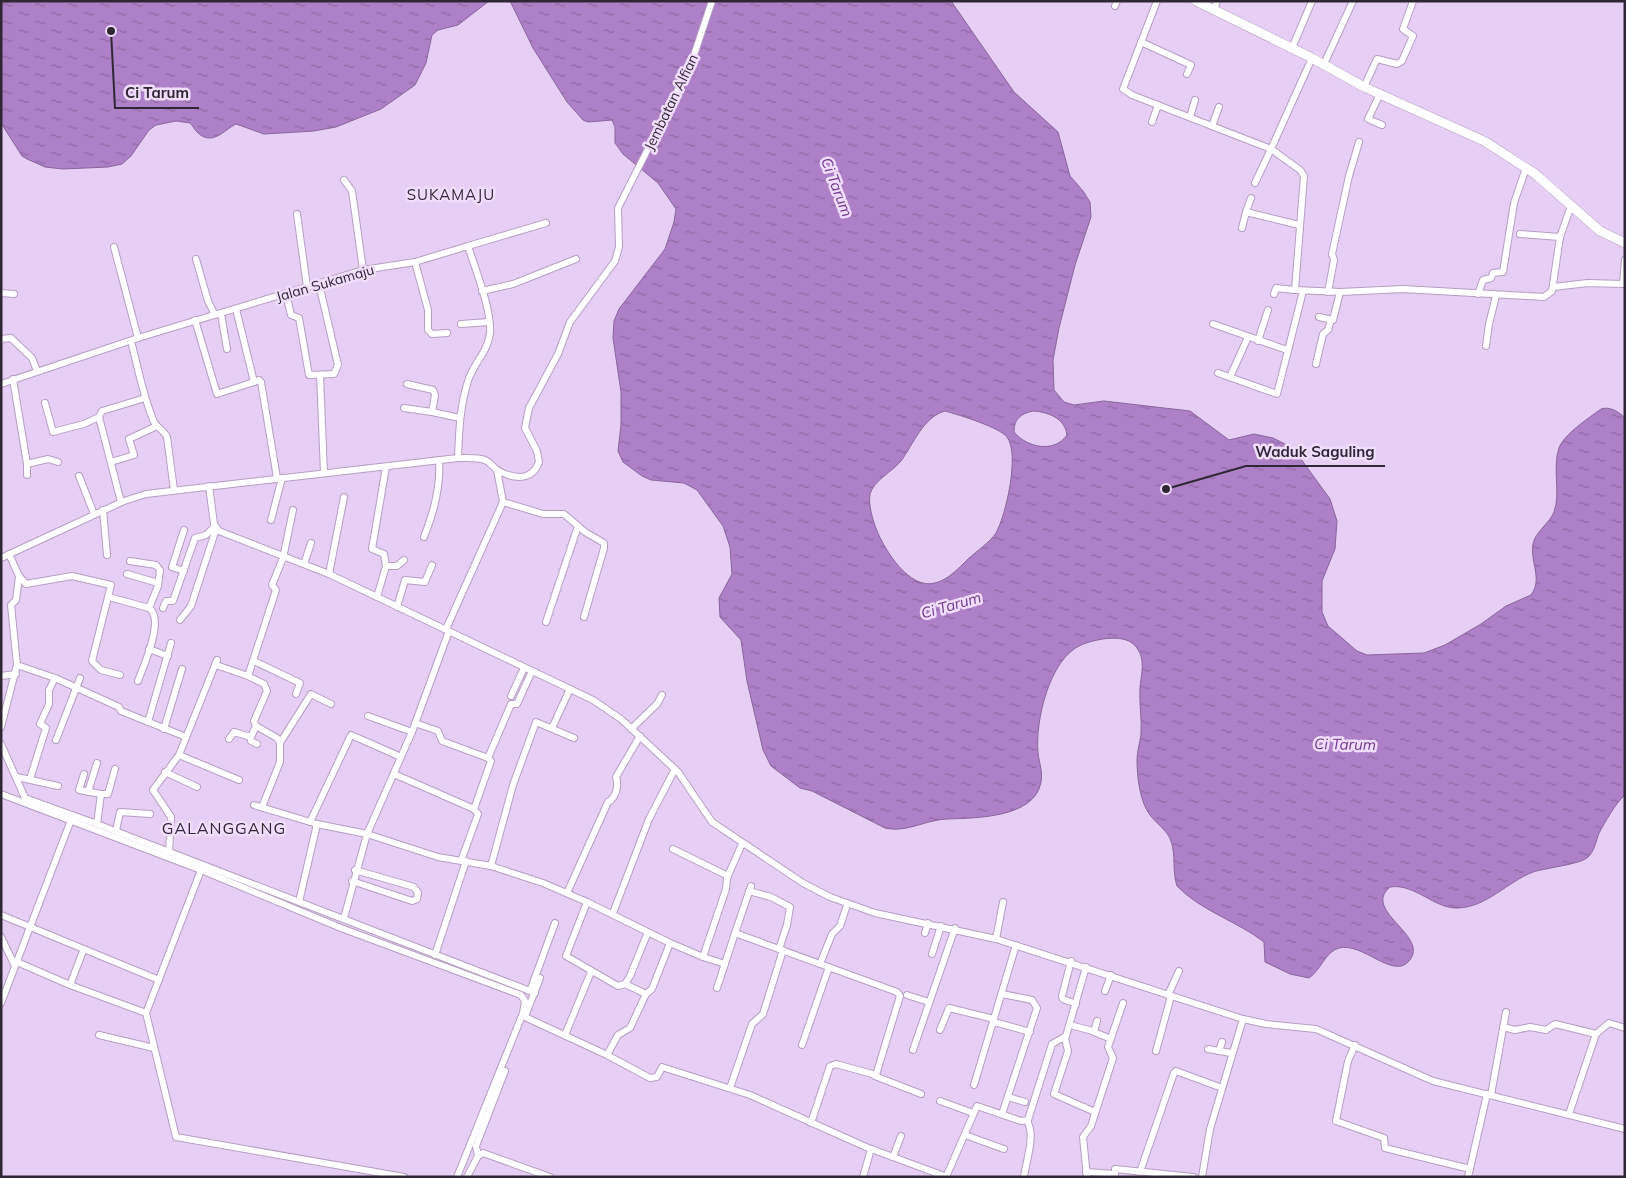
<svg xmlns="http://www.w3.org/2000/svg" width="1626" height="1178" font-family="Mulish,sans-serif">
  <style>
    .water { fill: url(#water-ripples); stroke: #88659b; fill-rule: evenodd }
    .lines { fill: none; stroke-linecap: round; stroke-linejoin: round }
    .street-casing { stroke: #b69fc3; stroke-width: 8 }
    .secondary-casing { stroke: #b69fc3; stroke-width: 10 }
    .street { stroke: #fff; stroke-width: 6 }
    .secondary { stroke: #fff; stroke-width: 9 }
    .labels { text-anchor: middle; dominant-baseline: central; stroke-width: 5; stroke-linejoin: round; paint-order: stroke }
    .street-label { font-size: 14px; fill: #302735; stroke: #f0ddfc }
    .water-label { font-size: 15px; font-style: italic; fill: #71388d; stroke: #f0ddfc }
    .neighbourhood-label { font-size: 15px; letter-spacing: 1px; fill: #302735; stroke: #f0ddfc }
    .quarter-label { font-size: 16px; letter-spacing: 1px; fill: #302735; stroke: #f0ddfc }
    .leader { fill: none; stroke: #302735; stroke-width: 2 }
    .callout-dot { fill: #302735; stroke: #f0ddfc; stroke-width: 2 }
    .callout-label { font-size: 15px; text-anchor: middle; font-weight: bold; fill: #302735; stroke: #f0ddfc; stroke-width: 5; stroke-linejoin: round; paint-order: stroke }
  </style>
  <defs>
    <pattern id="water-ripples" width="26" height="14" patternUnits="userSpaceOnUse" patternTransform="scale(1.25)"><rect width="26" height="14" fill="#ae80c7"/><path d="M2 4q2-2 4 0t4 0M15 11q2-2 4 0t4 0" fill="none" stroke="#8e69a2"/></pattern>
  </defs>
  <rect width="100%" height="100%" fill="#e6cef4"/>
  <!-- water -->
  <g class="water">
    <path d="M1,1H489L458,25L438,30L432,35L426,63L415,85L381,109L336,127L314,131L264,134L236,124C224,130 212,147 197,132C195,130 193,126 190,123L176,121L156,125L149,130L131,156L122,164L108,167L63,169L45,167L27,159L22,156L1,123Z"/>
    <path d="M510,1H951L1014,92L1058,132L1070,176L1083,191L1090,202L1091,217L1075,265L1059,328L1053,360L1054,390L1064,402L1074,405L1104,401L1190,411L1229,440L1254,434L1273,438L1293,448L1330,499L1337,521L1335,549L1322,581V612L1328,626L1357,651L1367,655L1424,653L1445,645L1481,624L1506,606L1531,595C1543,579 1530,563 1533,544C1535,532 1549,524 1554,512C1561,492 1552,468 1559,448C1564,434 1589,418 1601,409C1610,406 1619,412 1625,418V795C1614,805 1606,821 1599,833C1596,841 1594,852 1588,857C1582,864 1545,868 1533,872C1507,882 1487,907 1458,908C1434,909 1415,883 1390,887C1361,911 1431,936 1409,961C1393,980 1363,942 1339,948C1325,952 1321,970 1309,978L1290,974L1265,962L1264,942C1237,921 1201,911 1177,886C1172,871 1176,855 1171,841C1168,831 1156,823 1150,815C1140,802 1137,777 1137,760C1137,751 1140,743 1141,734C1142,719 1139,703 1140,688C1141,675 1146,660 1137,648C1127,632 1095,639 1081,645C1049,659 1035,722 1038,753C1039,763 1043,771 1041,782C1035,818 976,818 947,819C925,820 906,833 885,828L812,791L800,788L771,766L763,750L747,681L741,640L720,617L719,598L732,574L730,547L723,526L697,490L684,483L651,480L642,476L623,462L618,451L621,425V392L613,338L614,321L619,309L665,249L674,222L676,209L658,183L623,154L615,143V127L612,120L588,122L583,120L567,102L533,48ZM945,411C959,415 999,427 1007,437C1020,454 1006,515 996,533C990,542 977,551 968,559C959,568 948,580 935,583C909,590 885,550 877,531C873,521 868,505 870,494C874,480 892,472 901,461C913,445 923,417 945,411ZM1033,411C1048,412 1065,418 1067,435C1054,454 1026,447 1014,432C1014,419 1020,414 1033,411Z"/>
  </g>
  <g class="lines">
    <defs>
      <g id="street">
        <polyline points="1157,1 1123,89 1132,95 1271,149 1255,183"/>
        <polyline points="1115,6 1117,1"/>
        <polyline points="1214,10 1217,1"/>
        <polyline points="1141,42 1191,65 1187,74"/>
        <polyline points="1292,48 1312,1"/>
        <polyline points="1312,58 1271,149 1300,170 1304,176 1295,290 1340,292 1403,289 1544,297 1552,291 1560,237 1571,206"/>
        <polyline points="1324,64 1353,1"/>
        <polyline points="1364,87 1377,59 1397,64 1402,61 1413,36 1403,29 1413,1"/>
        <polyline points="1380,94 1368,119 1382,125"/>
        <polyline points="1190,117 1195,100"/>
        <polyline points="1152,122 1158,105"/>
        <polyline points="1212,126 1219,107"/>
        <polyline points="344,180 352,191 363,270"/>
        <polyline points="1251,198 1246,212 1299,225"/>
        <polyline points="297,214 307,287"/>
        <polyline points="1242,228 1246,212"/>
        <polyline points="1520,234 1560,237"/>
        <polyline points="468,246 546,223"/>
        <polyline points="114,247 138,338"/>
        <polyline points="196,259 208,301 215,315"/>
        <polyline points="415,262 428,310 428,330 432,334 447,333"/>
        <polyline points="1553,287 1588,283 1623,284 1625,260"/>
        <polyline points="482,291 513,284 576,259"/>
        <polyline points="1328,292 1334,260 1332,254 1349,176 1359,142"/>
        <polyline points="1,293 14,294"/>
        <polyline points="286,294 291,315 299,318 309,375 334,374 338,365 319,284"/>
        <polyline points="1274,294 1276,288 1295,290"/>
        <polyline points="1478,294 1483,280 1491,278 1493,273 1503,272 1514,203 1526,168"/>
        <polyline points="236,309 254,382 259,380 261,382 277,478"/>
        <polyline points="221,314 227,349"/>
        <polyline points="1319,317 1333,320 1340,292"/>
        <polyline points="195,320 217,394 254,382"/>
        <polyline points="461,324 489,322"/>
        <polyline points="1213,324 1287,350"/>
        <polyline points="1,339 11,338 32,358 37,371"/>
        <path d="M131,341C138,368 143,396 154,422C157,428 164,430 167,437L174,490"/>
        <polyline points="1258,341 1268,310"/>
        <polyline points="1486,346 1489,324 1496,296"/>
        <polyline points="1316,364 1323,334 1328,330 1331,320"/>
        <polyline points="1218,373 1277,394 1303,291"/>
        <polyline points="320,375 324,473"/>
        <polyline points="1230,377 1248,337"/>
        <polyline points="13,379 27,464 48,459 58,462"/>
        <path d="M1,384L138,338L363,270L415,262L468,246C475,268 492,311 490,333C488,351 475,362 469,378C460,404 459,431 458,458"/>
        <polyline points="407,384 433,390 435,395 432,412 460,418"/>
        <polyline points="45,403 53,432 84,424 99,417 102,411 145,398"/>
        <polyline points="404,408 432,412"/>
        <polyline points="99,417 121,502"/>
        <polyline points="111,462 134,455 129,439 157,426"/>
        <polyline points="27,464 27,475"/>
        <polyline points="79,476 94,514"/>
        <polyline points="209,486 214,524 219,531 329,574 593,700 621,719 678,772 712,822 803,883 830,897 875,913 996,939 1243,1019 1266,1024 1316,1029 1433,1081 1625,1129"/>
        <polyline points="503,502 543,514 564,514 585,532 604,543 604,548 584,617"/>
        <polyline points="103,510 107,555"/>
        <polyline points="271,520 282,478"/>
        <path d="M424,537C434,512 441,486 439,460"/>
        <polyline points="9,554 19,576 26,584 72,576 111,585 92,661 101,670 120,675"/>
        <path d="M1,558L124,501L146,494L458,458C466,458 478,457 485,460C490,462 493,467 497,470C513,479 532,482 539,462L537,451L525,428L529,408L558,354L570,322L615,261L619,247L618,208L691,64L712,1"/>
        <path d="M130,561L156,565L160,570L158,586L149,608C165,619 144,665 138,681"/>
        <polyline points="304,564 311,543"/>
        <polyline points="386,566 397,566 404,560"/>
        <polyline points="184,571 172,567 184,530"/>
        <polyline points="127,574 158,583"/>
        <polyline points="329,574 344,497"/>
        <polyline points="109,597 149,608"/>
        <polyline points="377,597 386,566 384,554 372,549 386,467"/>
        <polyline points="397,607 405,580 425,582 432,565"/>
        <polyline points="163,608 166,601 173,601 195,538 206,535 215,526"/>
        <polyline points="180,620 191,606 216,529"/>
        <polyline points="546,622 578,526"/>
        <polyline points="446,629 503,502 497,470"/>
        <polyline points="149,649 168,656"/>
        <polyline points="254,661 300,683 296,694"/>
        <polyline points="17,665 55,678 119,707 121,711 186,737"/>
        <polyline points="216,665 248,676"/>
        <polyline points="1,676 16,674"/>
        <polyline points="511,696 524,668"/>
        <polyline points="368,716 412,732"/>
        <polyline points="148,722 171,643"/>
        <polyline points="415,723 438,731 442,741 488,758"/>
        <polyline points="256,726 277,738 280,743"/>
        <polyline points="1,727 17,665 11,605 16,600 19,576"/>
        <polyline points="552,728 570,689"/>
        <polyline points="164,729 182,669"/>
        <polyline points="631,729 657,704 662,695"/>
        <polyline points="250,737 251,741 257,744"/>
        <polyline points="229,739 234,732 251,737 256,726 254,721 267,691 264,684 248,676 276,590 272,585 283,558 293,510"/>
        <polyline points="56,740 80,678"/>
        <polyline points="1,744 25,798 97,824 535,993"/>
        <polyline points="179,755 239,780"/>
        <polyline points="165,772 197,787"/>
        <polyline points="84,774 79,790 101,794 97,824"/>
        <polyline points="394,774 474,809"/>
        <polyline points="17,777 58,786"/>
        <polyline points="30,779 46,728 40,724 49,704 49,690 55,678"/>
        <polyline points="88,792 97,763"/>
        <polyline points="1,794 201,870 341,928 521,995 525,1001 523,1013 457,1177"/>
        <polyline points="101,794 108,794 115,769"/>
        <polyline points="254,805 317,824 367,834 438,857 491,866 543,883 587,902 566,956 618,986 625,984 646,994"/>
        <polyline points="262,807 280,762 280,743 311,694 331,704"/>
        <polyline points="310,822 351,735 401,757"/>
        <polyline points="116,831 120,812 150,814"/>
        <polyline points="673,849 728,876"/>
        <polyline points="169,851 171,817 153,790 179,755 217,660"/>
        <polyline points="461,861 478,814 474,809 491,761 488,758 511,704 517,704 532,671"/>
        <polyline points="491,866 513,785 536,722 574,738"/>
        <polyline points="201,870 146,1013 176,1137 404,1177"/>
        <polyline points="352,881 412,901 417,899 418,893 414,887 355,870"/>
        <polyline points="751,886 735,933 897,992 900,996 876,1075 836,1064 830,1066 811,1123"/>
        <polyline points="749,891 771,897 790,907 787,925 779,949"/>
        <path d="M567,893L608,802C616,798 619,786 616,777L640,736"/>
        <polyline points="299,902 317,824"/>
        <polyline points="587,902 670,943"/>
        <polyline points="613,913 649,819 675,769"/>
        <polyline points="1,915 159,980"/>
        <polyline points="344,918 367,834 412,732 449,631"/>
        <polyline points="925,933 928,923"/>
        <polyline points="1,937 15,966"/>
        <polyline points="996,939 1003,902"/>
        <polyline points="932,954 941,926"/>
        <polyline points="435,955 466,861"/>
        <polyline points="703,957 725,964"/>
        <polyline points="1071,961 1062,996 1063,999 1076,1004"/>
        <polyline points="17,962 70,985 146,1013"/>
        <polyline points="820,964 832,934 840,926 847,905"/>
        <polyline points="625,984 630,976 648,932"/>
        <polyline points="70,985 83,951"/>
        <polyline points="717,988 735,933"/>
        <polyline points="530,991 555,923"/>
        <polyline points="1105,991 1111,975"/>
        <polyline points="1002,994 1032,1000 1037,1008 1002,1114"/>
        <polyline points="907,995 929,1002"/>
        <polyline points="1168,995 1179,971"/>
        <polyline points="1,1003 71,820"/>
        <polyline points="526,1014 540,978"/>
        <polyline points="525,1017 607,1055 650,1078 657,1077 662,1067 750,1095 866,1147 947,1177"/>
        <polyline points="1097,1021 1094,1032 1111,1039"/>
        <polyline points="994,1022 1030,1032"/>
        <polyline points="1070,1025 1093,1031"/>
        <polyline points="1503,1027 1515,1030 1530,1027 1546,1030 1555,1024 1596,1034"/>
        <polyline points="940,1030 949,1008 994,1019"/>
        <polyline points="99,1035 154,1048"/>
        <polyline points="565,1035 591,972"/>
        <polyline points="1065,1038 1068,1051 1054,1094 1095,1112"/>
        <polyline points="802,1045 829,967"/>
        <polyline points="1355,1045 1348,1061 1336,1121 1384,1138 1385,1148 1470,1169"/>
        <polyline points="1208,1049 1231,1053"/>
        <polyline points="913,1050 955,928"/>
        <polyline points="1156,1051 1171,996"/>
        <polyline points="1219,1051 1222,1042"/>
        <polyline points="607,1055 618,1035 630,1028 646,994 652,989 670,943 703,957 726,889 727,878 742,844"/>
        <polyline points="875,1076 921,1094"/>
        <polyline points="974,1085 1016,945"/>
        <polyline points="730,1088 752,1024 763,1014 783,950"/>
        <polyline points="1491,1095 1506,1012"/>
        <polyline points="1008,1097 1025,1102"/>
        <polyline points="940,1101 973,1113"/>
        <polyline points="1569,1114 1596,1034 1609,1023 1625,1028"/>
        <polyline points="965,1135 1004,1149"/>
        <polyline points="478,1156 476,1146 505,1071"/>
        <polyline points="893,1157 901,1136"/>
        <polyline points="1086,1172 1115,1174"/>
        <polyline points="1140,1172 1174,1073 1176,1071 1222,1088"/>
        <polyline points="467,1177 478,1156 483,1153 550,1177"/>
        <polyline points="863,1177 871,1149"/>
        <polyline points="946,1177 977,1106 1021,1121 1028,1120 1052,1044 1066,1036 1086,967"/>
        <path d="M1024,1177C1026,1161 1036,1135 1027,1121"/>
        <polyline points="1087,1177 1083,1137 1091,1126 1113,1058 1108,1047 1123,1003"/>
        <polyline points="1115,1177 1115,1169 1193,1177"/>
        <polyline points="1202,1177 1210,1129 1243,1019"/>
        <polyline points="1468,1177 1487,1094"/>
      </g>
      <polyline id="secondary" points="1196,1 1312,58 1364,87 1484,141 1534,173 1600,231 1625,243"/>
    </defs>
    <!-- street casing -->
    <use href="#street" class="street-casing"/>
    <!-- secondary casing -->
    <use href="#secondary" class="secondary-casing"/>
    <!-- street -->
    <use href="#street" class="street"/>
    <!-- secondary -->
    <use href="#secondary" class="secondary"/>
  </g>
  <g class="labels">
    <!-- street labels -->
    <g class="street-label">
      <text transform="translate(671 102) rotate(-64)">Jembatan Alfian</text>
      <text transform="translate(325 283) rotate(-16)">Jalan Sukamaju</text>
    </g>
    <!-- water labels -->
    <g class="water-label">
      <text transform="translate(837 187) rotate(69)">Ci Tarum</text>
      <text transform="translate(951 605) rotate(-16)">Ci Tarum</text>
      <text transform="translate(1345 744) rotate(1)">Ci Tarum</text>
    </g>
    <!-- neighbourhood labels -->
    <g class="neighbourhood-label">
      <text x="451" y="194">SUKAMAJU</text>
    </g>
    <!-- quarter labels -->
    <g class="quarter-label">
      <text x="224" y="828">GALANGGANG</text>
    </g>
  </g>
  <!-- callouts -->
  <path class="leader" d="M111 31L115 108H199M1166 489L1246 466H1385"/>
  <g class="callout-dot">
    <circle cx="111" cy="31" r="5"/>
    <circle cx="1166" cy="489" r="5"/>
  </g>
  <g class="callout-label">
    <text x="157" y="98">Ci Tarum</text>
    <text x="1315" y="457">Waduk Saguling</text>
  </g>
  <!-- border -->
  <rect width="1626" height="1178" fill="none" stroke="#302735" stroke-width="5"/>
</svg>
